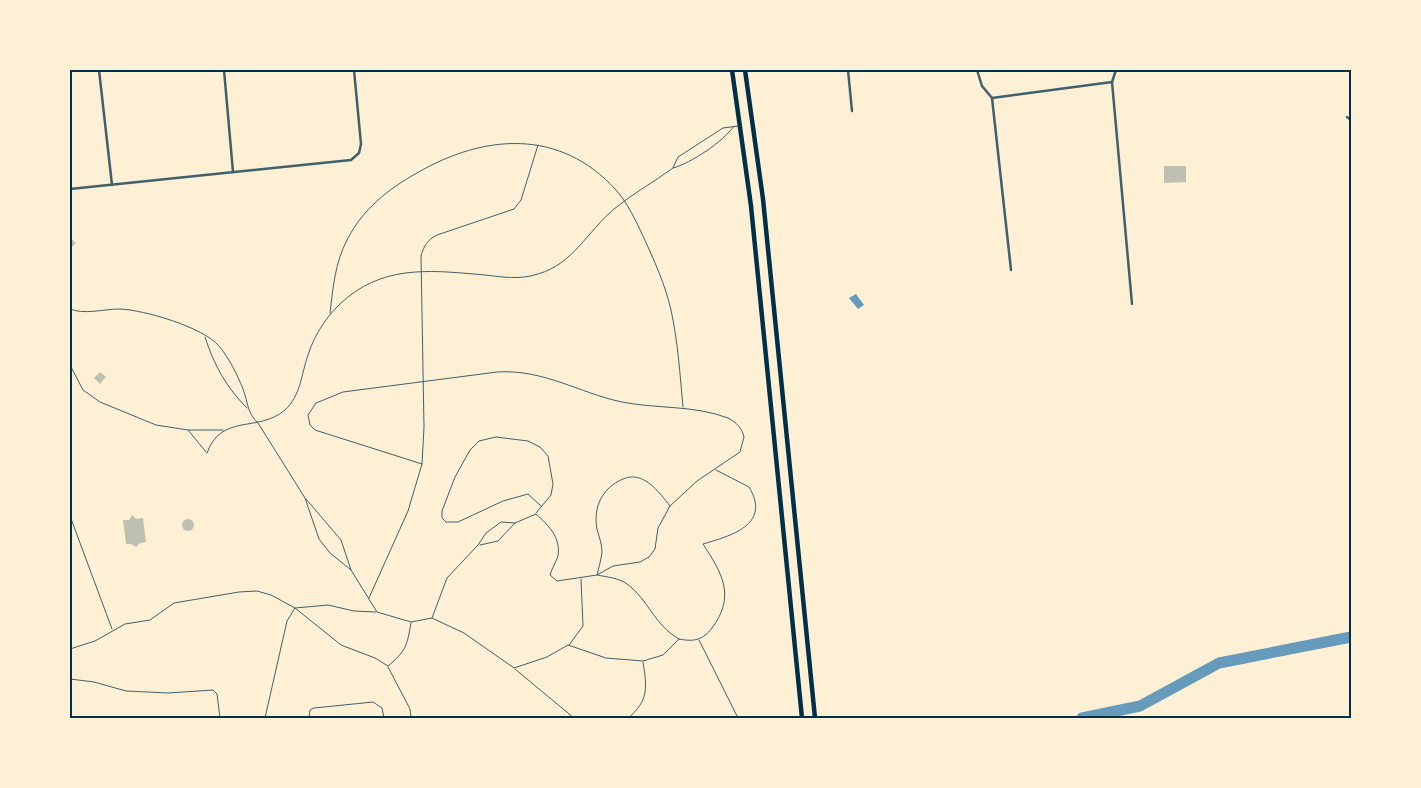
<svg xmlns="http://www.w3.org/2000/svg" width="1421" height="788" font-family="Rubik,sans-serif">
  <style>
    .water { fill: #669bbc }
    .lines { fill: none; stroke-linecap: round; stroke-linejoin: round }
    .river { stroke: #669bbc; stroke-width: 11 }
    .building { fill: #bec0b2 }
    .service { stroke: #3f606c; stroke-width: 1 }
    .minor { stroke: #3f606c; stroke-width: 2.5 }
    .primary { stroke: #003049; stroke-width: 4.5 }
    .neatline { fill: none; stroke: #003049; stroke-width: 2 }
  </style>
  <rect width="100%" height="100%" fill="#fdf0d5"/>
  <!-- water -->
  <polygon class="water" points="856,294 864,305 858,309 849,298"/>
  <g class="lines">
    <!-- river -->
    <polyline class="river" points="1082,718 1140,706 1219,663 1351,637"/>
  </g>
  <!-- building -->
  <g class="building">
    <polygon points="1164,166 1186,166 1186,182 1164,183"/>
    <polygon points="70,238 76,243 70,249"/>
    <polygon points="100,372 106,377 100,384 94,378"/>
    <polygon points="132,515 136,519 143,518 146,542 140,543 136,547 131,544 126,544 123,520 129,520"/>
    <circle cx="188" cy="525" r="6"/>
  </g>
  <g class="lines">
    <!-- service -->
    <g class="service">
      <polyline points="673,168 678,157 723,128 739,126"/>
      <path d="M70,309C85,315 103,309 120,309C144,310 203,327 219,346C229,358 237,374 243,389C248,402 247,413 258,423L305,498L319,539L330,553L351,570L377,612L411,622L432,618L464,633L514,668L547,657L568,645L606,658L643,661L663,655L679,639C694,642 703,640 712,628C736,596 722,573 703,544C730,536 772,525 749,487L716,470"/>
      <path d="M330,313C333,288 335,263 347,240C362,210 388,189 417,173C484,134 560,128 616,190C627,202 636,221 643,236C654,260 665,284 671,310C678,342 680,375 683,407"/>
      <path d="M205,337C214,365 226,387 247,408"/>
      <polyline points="70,365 83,390 100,402 156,425 188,430 223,430"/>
      <polyline points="188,430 206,452"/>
      <path d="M207,453C221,413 258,433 285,410C301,395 301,375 308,355C315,333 329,312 348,297C389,264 437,271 485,275C503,277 520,280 538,274C573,264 587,232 614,209C632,194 654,182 673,168C691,163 723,142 734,126"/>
      <path d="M422,464L315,430L310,425L308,415L316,403L343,392L497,372C544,369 579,393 622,402C657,409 694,405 728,418C736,422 742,428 744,437L740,452L697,481L670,506L658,528L655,549L649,557L640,562L613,566L597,575L557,581L550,575C552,568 556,562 558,556C561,537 548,525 536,514L515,523L501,522L486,533L478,545L447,578L432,618"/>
      <polyline points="306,499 341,540 351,570"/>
      <path d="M670,506C659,492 643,470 623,479C602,488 593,507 597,529C599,537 602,544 602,552C601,560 599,567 597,575C607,577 619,578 627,584C649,600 653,624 679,639"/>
      <polyline points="536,513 551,495 553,484 548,456 540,447 528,441 496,437 479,441 470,450 455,477 442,511 442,518 446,522 458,522 503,501 528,494 541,506"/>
      <polyline points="70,516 112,629"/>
      <polyline points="480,545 498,541 515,523"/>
      <path d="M369,598L408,511L422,464L424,427L421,256C424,246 427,240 437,235L514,209L521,200L538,145"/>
      <polyline points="699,640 738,718"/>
      <polyline points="569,645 583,626 581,579"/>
      <polyline points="70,649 95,641 125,624 150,620 174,603 239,592 257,591 271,595 295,608 328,605 354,611 376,612"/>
      <polyline points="388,667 410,709 411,718"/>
      <polyline points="515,669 574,718"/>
      <polyline points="70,679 94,682 126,691 168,693 213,690 217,694 220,718"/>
      <path d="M265,718L287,621L295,608L341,645L375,658L388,666C406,651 407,646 411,623"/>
      <polyline points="309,718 310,710 314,708 373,702 382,708 384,718"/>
      <path d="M628,718C649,701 647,687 643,662"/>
    </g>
    <!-- minor -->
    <g class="minor">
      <polyline points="99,70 112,185"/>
      <polyline points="224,70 233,172"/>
      <polyline points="848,70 852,111"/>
      <polyline points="977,70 982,86 992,98 1011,270"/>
      <polyline points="1116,70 1112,82 1132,304"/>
      <polyline points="992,98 1112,82"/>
      <polyline points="1347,117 1351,120"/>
      <polyline points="70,189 351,160 359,153 361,144 354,70"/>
    </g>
    <!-- primary -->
    <g class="primary">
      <polyline points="732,70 751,206 802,718"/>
      <polyline points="745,70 763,199 815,718"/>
    </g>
  </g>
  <!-- border -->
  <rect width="1421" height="788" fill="none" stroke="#fdf0d5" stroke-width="142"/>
  <rect x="71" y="71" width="1279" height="646" class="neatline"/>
</svg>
